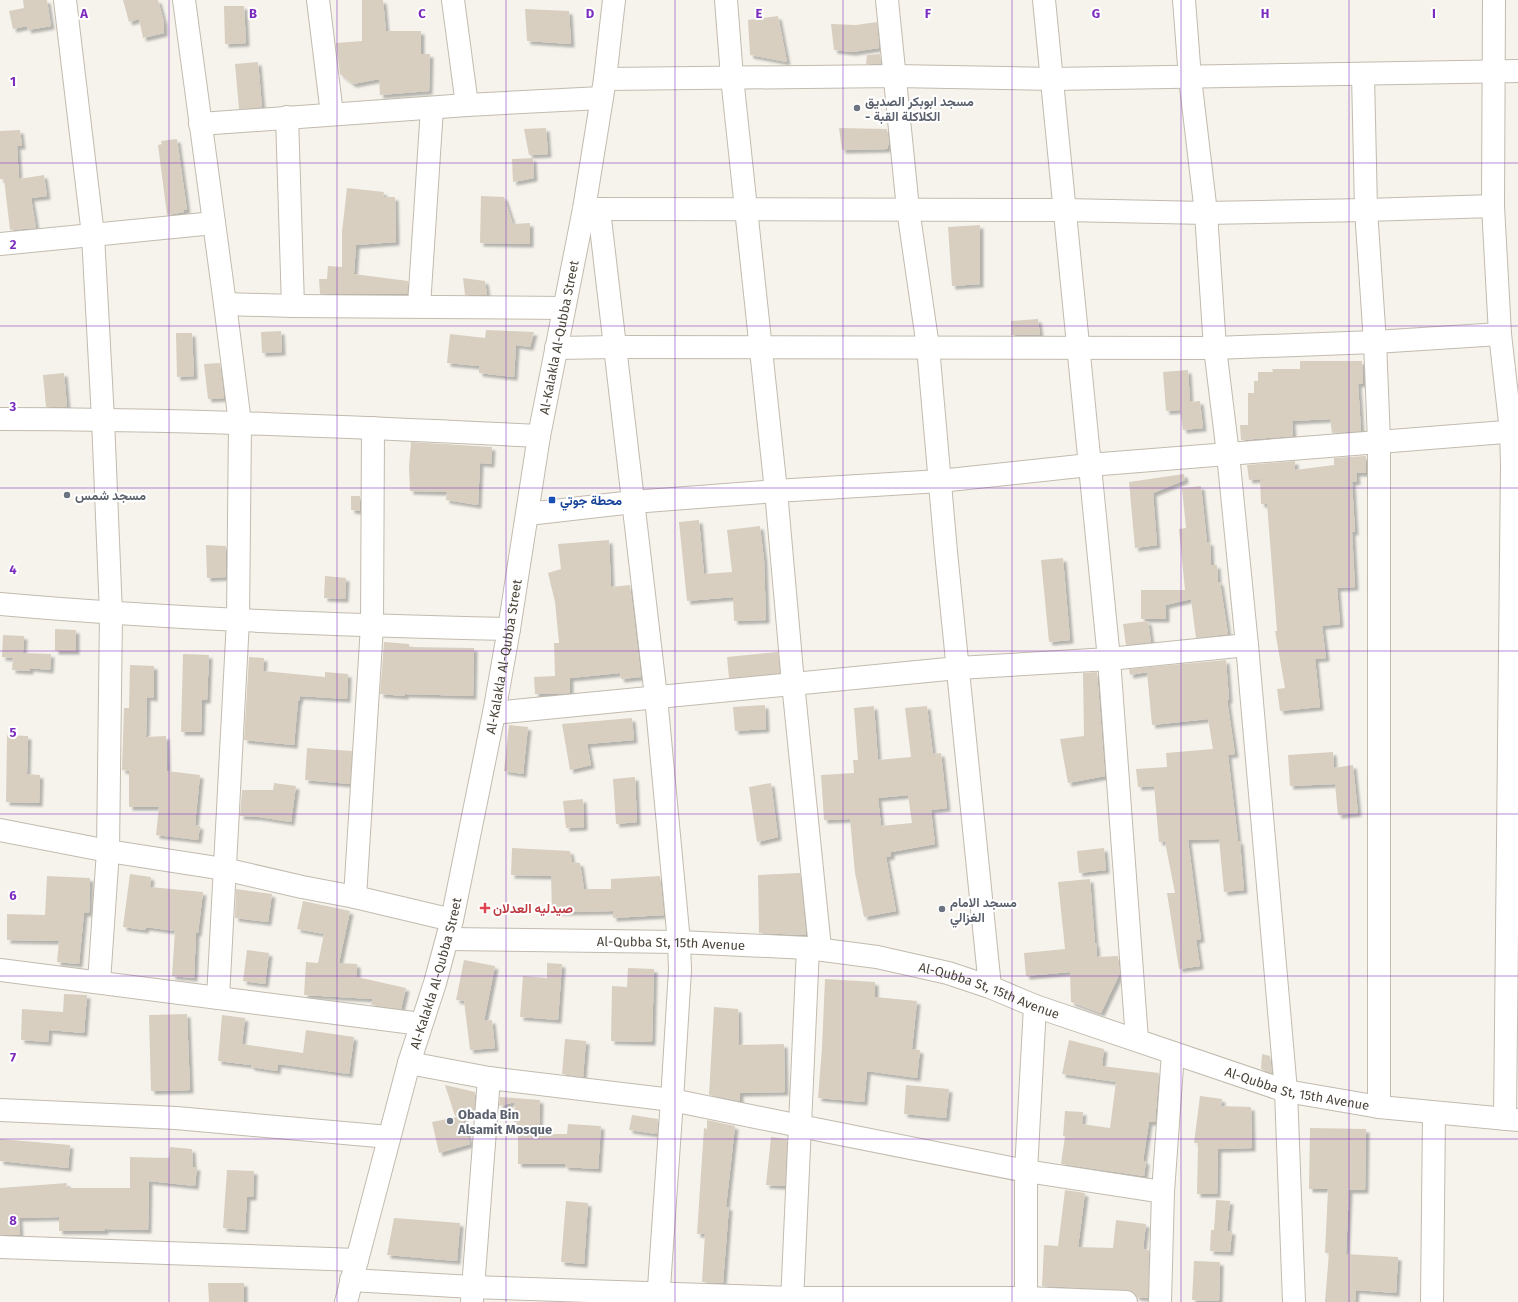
<svg xmlns="http://www.w3.org/2000/svg" width="1518" height="1302" font-family="'Fira Sans',Vazirmatn,sans-serif">
  <style>
    .building { fill: #d8cfc1; fill-rule: evenodd; filter: url(#shadow) }
    .lines { fill: none; stroke-linecap: round; stroke-linejoin: round }
    .minor-casing { stroke: #c2bbae; stroke-width: 24 }
    .minor { stroke: #fff; stroke-width: 22 }
    .grid { fill: none; stroke: #7b2cbf; stroke-width: 1; stroke-opacity: 0.55 }
    .worship-dot { fill: #6b7280; stroke: #fff; stroke-width: 1.5 }
    .transit-dot { fill: #1a4fb4; stroke: #fff; stroke-width: 1.5 }
    .health-dot { fill: #e0444e; stroke: #fff; stroke-width: 1.5 }
    .labels { text-anchor: middle; dominant-baseline: central; stroke-width: 4; stroke-linejoin: round; paint-order: stroke }
    .worship-label { font-size: 13px; font-weight: bold; fill: #5b616d; stroke: #fff; text-anchor: start }
    .street-label { font-size: 13px; fill: #4b4439; stroke: #fff }
    .transit-label { font-size: 13px; font-weight: bold; fill: #164399; stroke: #fff; text-anchor: start }
    .health-label { font-size: 13px; font-weight: bold; fill: #be3a42; stroke: #fff; text-anchor: start }
    .grid-label { font-size: 13px; text-anchor: middle; font-weight: bold; fill: #7b2cbf; stroke: #fff; stroke-width: 4; stroke-linejoin: round; paint-order: stroke }
  </style>
  <defs>
    <filter id="shadow"><feDropShadow dx="3.5" dy="3.5" stdDeviation="1" flood-color="#0004"/></filter>
  </defs>
  <rect width="100%" height="100%" fill="#f6f3ec"/>
  <!-- building -->
  <g class="building">
    <polygon points="23,0 47,0 51,26 28,30 27,26 13,29 9,11 24,8"/>
    <polygon points="123,0 158,0 164,22 164,33 143,38 139,19 129,22"/>
    <polygon points="362,0 383,0 386,31 421,31 421,54 430,54 429,91 380,95 379,79 353,84 340,74 336,43 362,41"/>
    <polygon points="224,6 244,6 246,43 225,44"/>
    <polygon points="525,9 569,11 571,44 527,41"/>
    <polygon points="778,16 787,62 750,55 748,20"/>
    <polygon points="877,22 879,48 852,52 834,50 831,24 856,25"/>
    <polygon points="880,54 881,64 866,64 867,55"/>
    <polygon points="258,62 262,107 239,109 235,64"/>
    <polygon points="546,128 548,154 529,155 524,129"/>
    <polygon points="839,128 887,129 889,142 887,149 842,150"/>
    <polygon points="20,130 22,146 17,146 19,179 44,175 47,196 31,198 36,228 10,230 4,179 0,179 0,131"/>
    <polygon points="177,139 187,210 184,210 184,212 167,215 158,145 162,144 161,141"/>
    <polygon points="533,158 534,178 513,182 512,159"/>
    <polygon points="347,188 384,192 383,197 395,197 396,242 356,245 354,274 408,281 407,294 320,294 319,279 327,279 328,266 342,267 342,232"/>
    <polygon points="481,196 504,197 513,224 530,223 530,244 480,243"/>
    <polygon points="980,225 980,284 952,286 948,227"/>
    <polygon points="463,278 485,281 487,295 465,295"/>
    <polygon points="1038,319 1040,335 1011,335 1011,321"/>
    <polygon points="486,330 534,332 530,347 516,345 514,377 479,373 479,366 447,363 450,334 485,338"/>
    <polygon points="281,331 282,352 262,353 261,332"/>
    <polygon points="176,333 192,333 194,376 177,377"/>
    <polygon points="1300,361 1362,361 1363,383 1358,384 1361,431 1332,433 1330,419 1292,421 1293,436 1241,440 1240,425 1248,425 1248,393 1254,393 1254,381 1258,381 1258,372 1273,372 1272,369 1300,369"/>
    <polygon points="220,363 224,398 208,399 204,364"/>
    <polygon points="1188,370 1190,402 1200,401 1203,428 1183,430 1180,410 1166,411 1163,372"/>
    <polygon points="64,373 67,407 46,407 43,375"/>
    <polygon points="411,442 492,447 491,464 480,463 478,505 446,500 447,492 410,491 409,467"/>
    <polygon points="1366,456 1366,473 1356,473 1357,481 1352,482 1355,532 1352,532 1355,587 1337,588 1340,624 1322,626 1326,658 1315,659 1320,707 1280,711 1277,689 1285,688 1275,631 1277,631 1267,504 1261,504 1260,479 1249,480 1247,465 1295,461 1295,470 1334,465 1334,458"/>
    <polygon points="1184,474 1185,480 1153,493 1157,545 1135,548 1129,482"/>
    <polygon points="1201,486 1207,542 1210,542 1211,565 1217,565 1218,582 1220,582 1228,634 1196,638 1191,599 1166,605 1166,619 1141,619 1141,590 1185,590 1179,529 1186,528 1182,488"/>
    <polygon points="351,496 360,496 360,511 351,510"/>
    <polygon points="699,520 704,574 732,572 727,530 760,526 764,560 766,620 734,621 733,597 687,601 679,522"/>
    <polygon points="609,540 611,587 630,585 641,677 621,679 620,673 570,678 570,693 535,694 534,677 555,676 554,643 559,643 555,602 548,573 561,569 558,544"/>
    <polygon points="206,545 226,546 226,577 207,578"/>
    <polygon points="1063,558 1070,640 1049,642 1041,560"/>
    <polygon points="325,576 346,578 345,599 324,598"/>
    <polygon points="1148,621 1151,642 1126,645 1123,624"/>
    <polygon points="55,629 76,630 76,651 55,651"/>
    <polygon points="3,635 24,636 23,653 51,654 50,670 30,668 30,671 12,670 13,658 2,657"/>
    <polygon points="384,642 409,644 409,647 474,648 473,696 405,694 405,696 380,694"/>
    <polygon points="778,652 780,673 729,678 727,657"/>
    <polygon points="183,654 209,655 207,700 202,700 201,732 181,732"/>
    <polygon points="249,657 264,658 263,671 325,677 325,672 348,674 347,699 300,696 299,701 298,701 294,745 244,740"/>
    <polygon points="1226,660 1229,700 1227,700 1235,754 1228,755 1238,841 1240,841 1244,890 1224,892 1219,839 1188,840 1201,939 1196,940 1200,966 1179,969 1167,893 1175,893 1165,842 1159,842 1154,786 1138,787 1136,769 1167,767 1166,753 1213,749 1208,719 1152,725 1147,672 1130,675 1129,669"/>
    <polygon points="130,665 154,666 154,698 147,697 146,737 166,736 167,771 200,775 195,825 200,826 198,840 156,835 159,807 129,807 129,771 122,770 124,708 129,708"/>
    <polygon points="1097,672 1105,776 1068,783 1060,739 1084,736 1083,673"/>
    <polygon points="765,705 766,729 735,731 733,707"/>
    <path d="M874,706L878,760L911,757L905,708L927,706L933,754L941,753L947,808L931,810L935,844L891,852V856L886,857L896,911L864,917L855,873L850,819L824,820L821,775L854,773L853,760H858L854,708ZM908,795L912,823L881,826L878,798Z"/>
    <polygon points="632,718 634,740 587,744 591,765 570,770 562,724"/>
    <polygon points="509,725 528,727 523,774 504,771"/>
    <polygon points="7,735 28,736 27,774 40,775 39,803 6,802"/>
    <polygon points="307,748 352,751 350,784 305,780"/>
    <polygon points="1333,752 1334,768 1353,765 1358,813 1338,815 1335,784 1290,786 1288,755"/>
    <polygon points="635,777 637,822 616,824 613,779"/>
    <polygon points="274,783 296,786 291,822 259,817 240,816 242,790 273,790"/>
    <polygon points="771,783 778,837 757,842 749,787"/>
    <polygon points="583,799 584,827 566,828 563,801"/>
    <polygon points="512,848 570,851 572,862 580,863 584,889 611,889 611,879 660,876 664,915 613,918 613,911 552,912 551,876 511,875"/>
    <polygon points="1104,848 1106,870 1079,873 1077,851"/>
    <polygon points="800,873 806,935 759,933 758,875"/>
    <polygon points="130,874 151,877 150,887 203,892 198,933 196,933 194,978 172,976 175,931 146,927 145,930 123,927"/>
    <polygon points="47,876 90,878 89,913 84,913 79,964 57,962 59,941 7,940 7,914 45,915"/>
    <polygon points="1090,879 1095,944 1096,943 1097,957 1118,956 1120,973 1101,1013 1071,1002 1070,972 1026,976 1024,953 1065,949 1058,882"/>
    <polygon points="236,889 272,894 268,922 235,918"/>
    <polygon points="303,901 350,911 339,963 357,964 357,977 406,988 401,1009 371,1005 373,999 304,995 306,962 318,963 324,934 297,929"/>
    <polygon points="247,950 269,953 265,984 243,981"/>
    <polygon points="464,960 495,966 484,1021 492,1020 495,1048 470,1050 464,1001 456,1000"/>
    <polygon points="547,963 562,964 558,1020 520,1017 523,976 547,978"/>
    <polygon points="628,968 654,969 652,1042 611,1041 612,986 627,987"/>
    <polygon points="825,979 875,982 875,997 917,1001 912,1049 920,1050 917,1078 867,1071 864,1102 818,1098 822,1048"/>
    <polygon points="64,994 87,995 84,1033 49,1030 48,1042 21,1040 22,1009 63,1012"/>
    <polygon points="714,1007 738,1009 739,1045 784,1044 785,1092 740,1093 740,1101 709,1095"/>
    <polygon points="187,1014 190,1090 151,1091 149,1015"/>
    <polygon points="222,1015 245,1018 242,1044 303,1053 306,1030 354,1037 349,1074 278,1064 277,1071 251,1067 251,1065 218,1061"/>
    <polygon points="565,1039 586,1041 583,1077 562,1074"/>
    <polygon points="1069,1040 1104,1049 1102,1066 1159,1073 1155,1122 1149,1122 1143,1161 1146,1161 1144,1176 1061,1164 1065,1136 1063,1136 1065,1111 1083,1112 1082,1124 1110,1128 1116,1082 1062,1074"/>
    <polygon points="1262,1054 1270,1056 1272,1073 1261,1069"/>
    <polygon points="445,1085 475,1092 474,1111 455,1116"/>
    <polygon points="906,1085 949,1089 946,1118 904,1114"/>
    <polygon points="1200,1096 1222,1099 1221,1106 1251,1107 1252,1148 1218,1149 1217,1194 1197,1194 1198,1143 1194,1143"/>
    <polygon points="500,1097 540,1100 539,1134 567,1134 568,1124 601,1126 598,1169 565,1167 565,1164 518,1164 518,1122 514,1122 515,1102 499,1106"/>
    <polygon points="632,1115 658,1119 657,1134 629,1130"/>
    <polygon points="462,1116 470,1144 439,1153 432,1122"/>
    <polygon points="707,1120 735,1126 726,1207 729,1207 723,1283 702,1282 705,1234 697,1234 704,1128 707,1129"/>
    <polygon points="1310,1128 1366,1129 1365,1190 1349,1190 1346,1254 1398,1257 1396,1293 1356,1290 1355,1302 1325,1302 1329,1253 1325,1253 1328,1189 1309,1189"/>
    <polygon points="771,1137 787,1139 785,1186 766,1185"/>
    <polygon points="0,1139 70,1145 68,1168 0,1161"/>
    <polygon points="170,1147 192,1149 193,1167 197,1167 195,1186 149,1181 148,1230 105,1229 105,1231 59,1231 59,1217 19,1218 20,1235 0,1235 0,1188 67,1183 66,1188 130,1188 130,1157 169,1158"/>
    <polygon points="227,1170 254,1171 253,1197 247,1197 245,1230 223,1228"/>
    <polygon points="1065,1190 1085,1193 1078,1247 1113,1248 1116,1220 1146,1224 1143,1249 1149,1250 1148,1298 1137,1297 1133,1292 1126,1290 1042,1286 1044,1245 1058,1246"/>
    <polygon points="1216,1200 1230,1201 1227,1231 1232,1231 1230,1252 1210,1251 1211,1230 1214,1230"/>
    <polygon points="566,1201 588,1203 584,1264 561,1262"/>
    <polygon points="394,1218 460,1223 457,1261 387,1255"/>
    <polygon points="1194,1261 1220,1262 1219,1301 1192,1300"/>
    <polygon points="208,1283 244,1283 244,1302 209,1302"/>
  </g>
  <g class="lines">
    <defs>
      <g id="minor">
        <polyline points="65,0 93,235 103,419 111,614 108,851 99,982"/>
        <polyline points="184,0 225,304 240,423 238,620 218,998"/>
        <polyline points="318,0 332,114"/>
        <polyline points="453,0 467,105"/>
        <polyline points="726,0 732,77 776,491 793,683 820,948"/>
        <polyline points="887,0 908,209 928,347 946,552 990,987"/>
        <polyline points="1044,0 1109,659 1137,1040"/>
        <polyline points="1184,0 1190,78 1206,213 1215,348 1228,454 1247,645 1286,1091 1294,1302"/>
        <polyline points="1494,0 1493,206 1500,334 1511,431 1512,465 1505,1119"/>
        <polyline points="1363,74 1366,210 1375,342 1379,441 1379,1107"/>
        <polyline points="605,79 895,76 1052,79 1518,71"/>
        <polyline points="287,117 293,306"/>
        <polyline points="200,124 467,105 601,98"/>
        <polyline points="585,209 1065,210 1206,213 1366,210 1493,206"/>
        <polyline points="599,210 656,697 679,942 680,970 672,1100 658,1302"/>
        <polyline points="0,244 214,223"/>
        <polyline points="225,304 293,306 564,308"/>
        <polyline points="419,306 432,108"/>
        <polyline points="556,348 616,347 1215,348 1375,342 1500,334"/>
        <path d="M0,419C180,419 360,427 539,436"/>
        <polyline points="528,514 633,502 776,491 940,481 1089,465 1518,431"/>
        <path d="M0,604C169,619 339,625 509,629"/>
        <polyline points="494,713 958,668 1109,659 1247,645"/>
        <polyline points="0,830 108,851 224,869 302,887 355,897 452,920"/>
        <polyline points="355,897 372,626 373,428"/>
        <path id="s1" d="M448,939L679,942L808,948L877,957L948,973L990,987L1035,1006L1286,1091L1379,1107L1518,1120"/>
        <polyline points="0,970 421,1024"/>
        <polyline points="409,1063 489,1078 672,1100 800,1126 1026,1171 1163,1192"/>
        <polyline points="0,1110 176,1118 389,1137"/>
        <polyline points="0,1247 357,1260"/>
        <polyline points="351,1280 472,1287 793,1298 1026,1298 1126,1302"/>
        <polyline points="472,1301 489,1078"/>
        <path id="s2" d="M346,1302L409,1063L435,983L452,920L494,713L509,629L539,436L584,209L605,79L614,0"/>
        <polyline points="792,1302 808,948"/>
        <polyline points="1026,1302 1026,1171 1035,1006"/>
        <polyline points="1160,1302 1163,1192 1173,1053"/>
        <polyline points="1432,1302 1434,1113"/>
      </g>
    </defs>
    <!-- minor casing -->
    <use href="#minor" class="minor-casing"/>
    <!-- minor -->
    <use href="#minor" class="minor"/>
  </g>
  <!-- grid -->
  <path class="grid" d="M169,0V1302M337,0V1302M506,0V1302M675,0V1302M843,0V1302M1012,0V1302M1181,0V1302M1349,0V1302M0,163H1518M0,326H1518M0,488H1518M0,651H1518M0,814H1518M0,976H1518M0,1139H1518"/>
  <!-- markers -->
  <g class="worship-dot">
    <circle cx="857" cy="108" r="4"/>
    <circle cx="67" cy="495" r="4"/>
    <circle cx="942" cy="909" r="4"/>
    <circle cx="450" cy="1121" r="4"/>
  </g>
  <rect class="transit-dot" x="548" y="496" width="8" height="8" rx="2"/>
  <path class="health-dot" d="M483 902h4v4h4v4h-4v4h-4v-4h-4v-4h4z"/>
  <g class="labels">
    <!-- worship labels -->
    <g class="worship-label">
      <text x="865" y="101">مسجد ابوبكر الصديق<tspan x="865" dy="15">- الكلاكلة القبة</tspan></text>
      <text x="75" y="495">مسجد شمس</text>
      <text x="950" y="902">مسجد الامام<tspan x="950" dy="15">الغزالي</tspan></text>
      <text x="458" y="1114">Obada Bin<tspan x="458" dy="15">Alsamit Mosque</tspan></text>
    </g>
    <!-- street labels -->
    <g class="street-label">
      <text stroke="none"><textPath href="#s2" startOffset="989">Al-Kalakla Al-Qubba Street</textPath></text>
      <text stroke="none"><textPath href="#s2" startOffset="665">Al-Kalakla Al-Qubba Street</textPath></text>
      <text stroke="none"><textPath href="#s1" startOffset="223">Al-Qubba St, 15th Avenue</textPath></text>
      <text stroke="none"><textPath href="#s2" startOffset="341">Al-Kalakla Al-Qubba Street</textPath></text>
      <text stroke="none"><textPath href="#s1" startOffset="547">Al-Qubba St, 15th Avenue</textPath></text>
      <text stroke="none"><textPath href="#s1" startOffset="871">Al-Qubba St, 15th Avenue</textPath></text>
    </g>
    <!-- transit labels -->
    <g class="transit-label">
      <text x="560" y="500">محطة جوتي</text>
    </g>
    <!-- health labels -->
    <g class="health-label">
      <text x="493" y="908">صيدليه العدلان</text>
    </g>
  </g>
  <g class="grid-label">
    <text x="84" y="18">A</text>
    <text x="253" y="18">B</text>
    <text x="422" y="18">C</text>
    <text x="590" y="18">D</text>
    <text x="759" y="18">E</text>
    <text x="928" y="18">F</text>
    <text x="1096" y="18">G</text>
    <text x="1265" y="18">H</text>
    <text x="1434" y="18">I</text>
    <text x="13" y="86">1</text>
    <text x="13" y="249">2</text>
    <text x="13" y="411">3</text>
    <text x="13" y="574">4</text>
    <text x="13" y="737">5</text>
    <text x="13" y="900">6</text>
    <text x="13" y="1062">7</text>
    <text x="13" y="1225">8</text>
  </g>
</svg>
